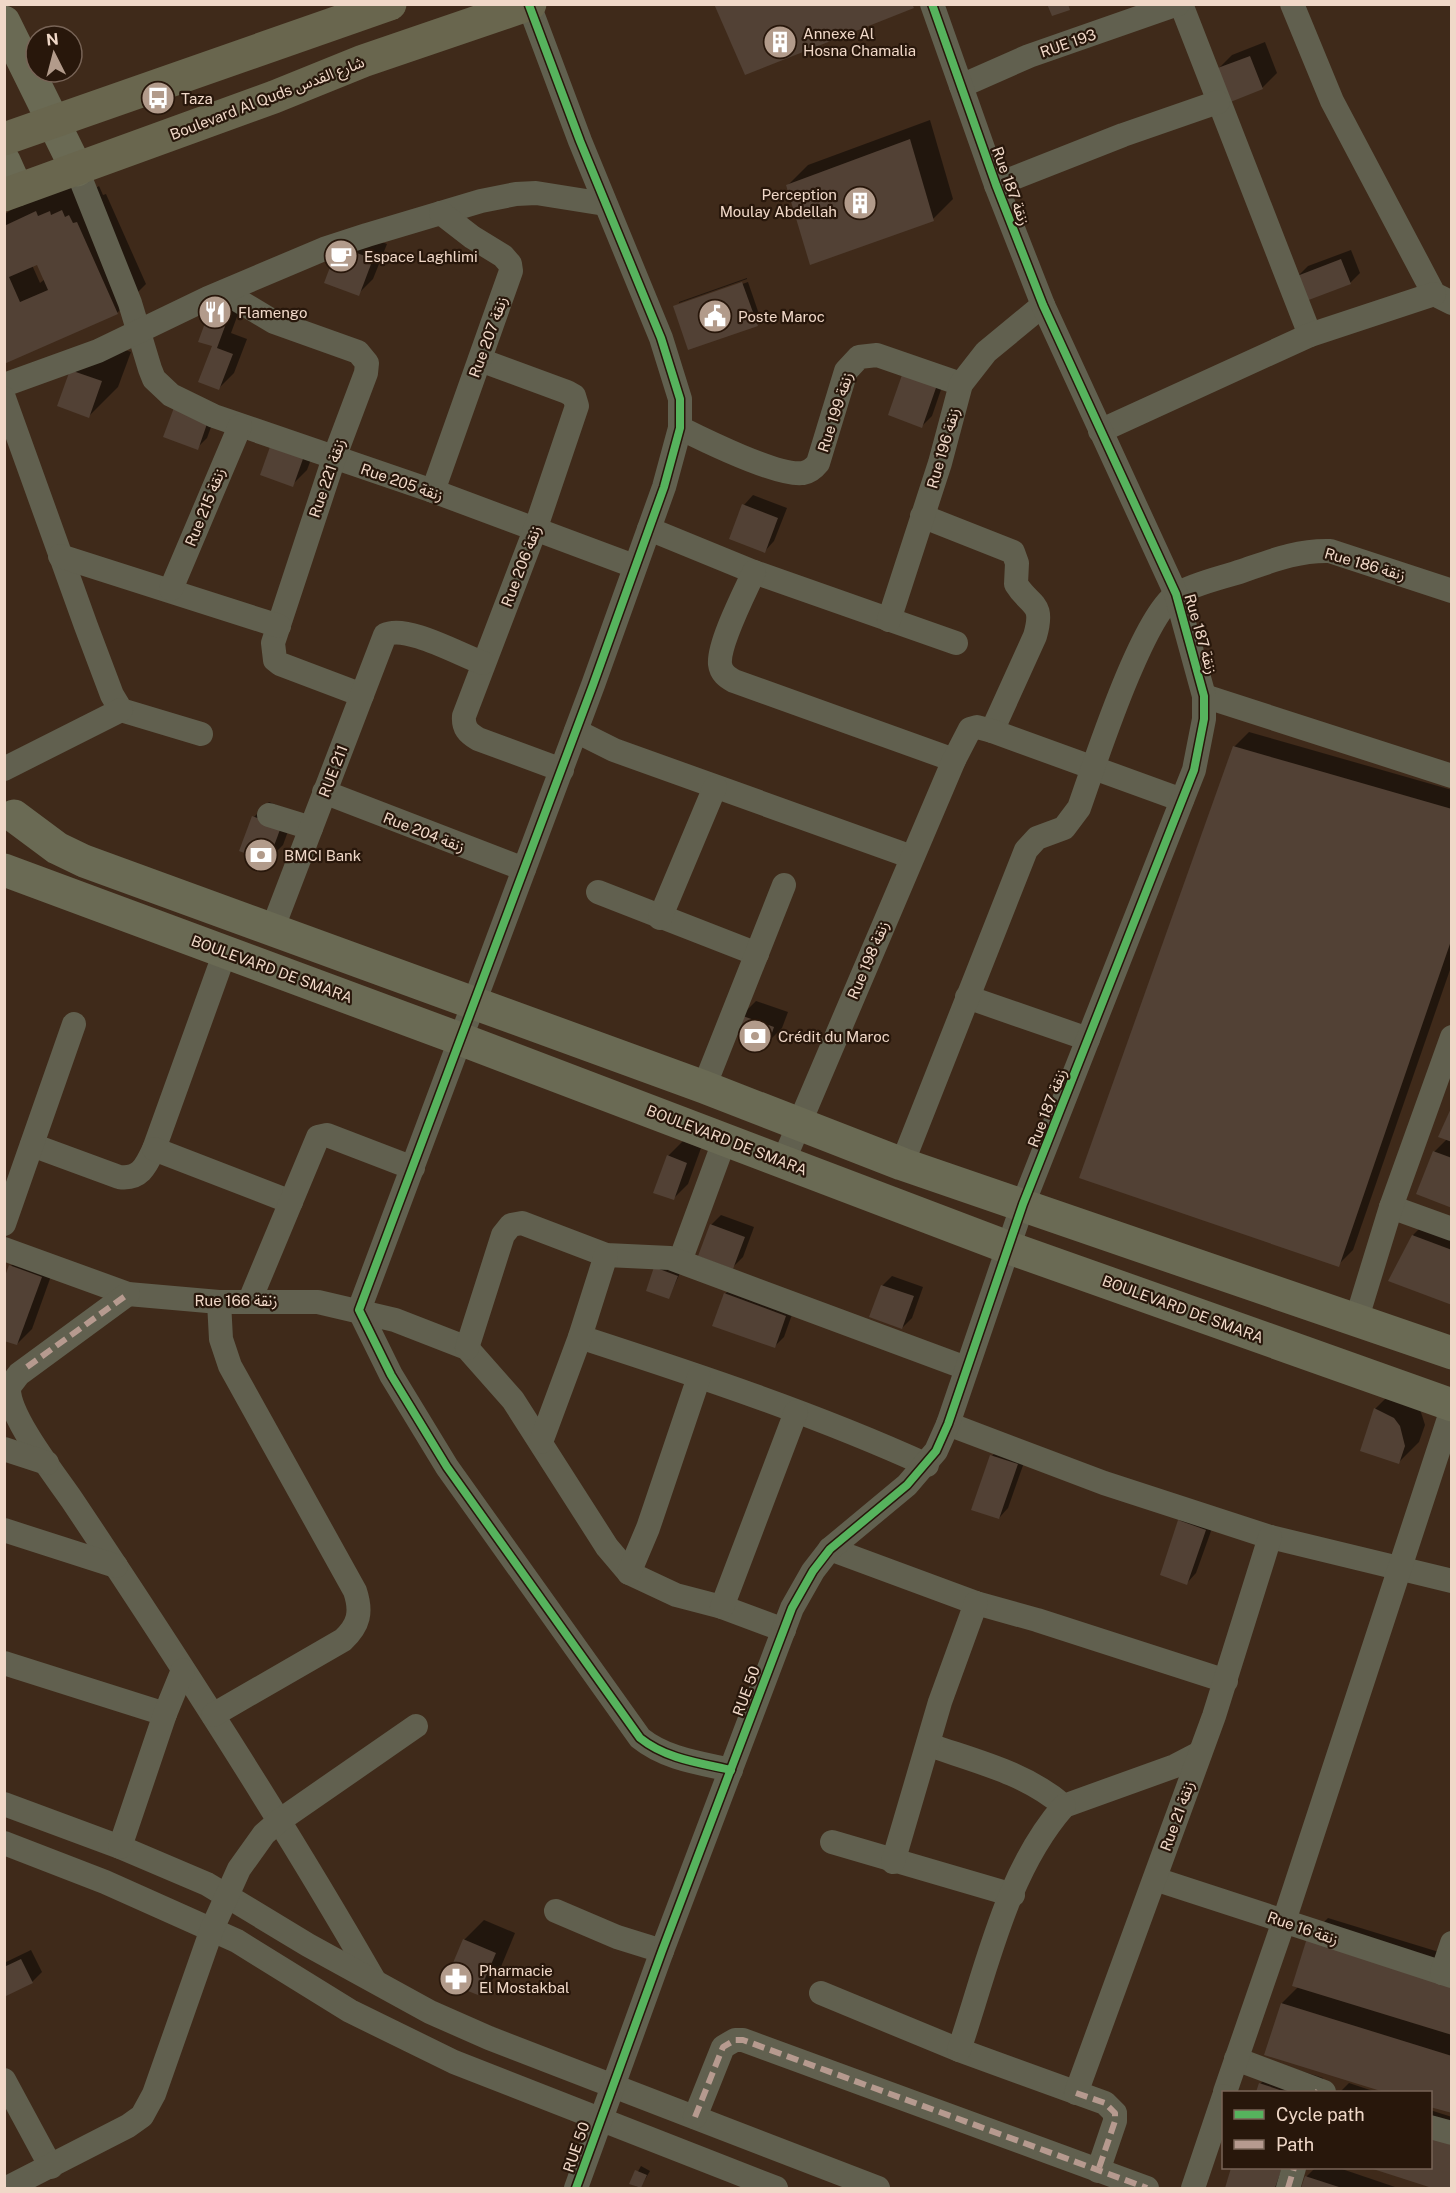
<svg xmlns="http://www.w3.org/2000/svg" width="1456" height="2193" font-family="'Public Sans','Noto Sans Arabic',sans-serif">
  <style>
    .shadow { fill: #0007; fill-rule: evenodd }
    .building { fill: #524135; fill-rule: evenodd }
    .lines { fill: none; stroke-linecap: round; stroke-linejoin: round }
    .street { stroke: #61604f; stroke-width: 24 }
    .secondary { stroke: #6a6a54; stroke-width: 33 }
    .primary { stroke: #69664e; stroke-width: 33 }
    .quiet { stroke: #b69a8f; stroke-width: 6; stroke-dasharray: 12 6; stroke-linecap: butt }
    .cycleway-casing { stroke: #28170b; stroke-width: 11 }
    .cycleway { stroke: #56b35d; stroke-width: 8 }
    .labels { text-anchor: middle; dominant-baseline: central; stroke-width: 4.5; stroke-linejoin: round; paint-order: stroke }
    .poi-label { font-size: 15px; fill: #f0d8c8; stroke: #28170b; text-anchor: start }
    .street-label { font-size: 15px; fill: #f0d8c8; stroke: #28170b }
  </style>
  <rect width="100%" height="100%" fill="#3f2a1a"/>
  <!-- shadow -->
  <g class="shadow">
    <polygon points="1265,42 1277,73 1262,88 1217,70 1232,55"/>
    <polygon points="930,120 953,199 933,219 788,185 808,165"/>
    <path d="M66,183L94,189L99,186L103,195L106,194L146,284L117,313L4,362V215L20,203ZM37,263L45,279L40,283L32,265Z"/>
    <polygon points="354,231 387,244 373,279 358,294 326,282"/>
    <polygon points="1351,250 1360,273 1350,283 1298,276 1308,266"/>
    <polygon points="747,278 747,279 679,303 679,302"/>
    <polygon points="748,282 761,320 757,324 675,307"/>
    <polygon points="245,295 231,333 247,339 234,373 219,388 214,345 214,304"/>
    <polygon points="101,341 131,352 118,387 89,416 72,370"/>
    <polygon points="914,363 946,375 932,416 922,426"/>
    <polygon points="186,396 218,408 207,438 197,448"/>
    <polygon points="288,429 318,441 307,470 292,485"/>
    <polygon points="753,495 787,508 774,541 765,551 744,505"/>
    <polygon points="1249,732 1452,790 1452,964 1353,1250 1338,1265 1234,747"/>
    <polygon points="269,802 295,812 283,845 268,860 254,817"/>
    <polygon points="756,1001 788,1012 782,1028 767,1043 741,1016"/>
    <polygon points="1452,1109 1452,1206 1434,1152 1447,1139"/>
    <polygon points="683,1141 701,1148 688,1184 673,1199 668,1156"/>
    <polygon points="721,1215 754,1227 743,1257 733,1267 711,1225"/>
    <polygon points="1433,1215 1452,1223 1452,1304 1413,1235"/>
    <polygon points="26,1251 56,1262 32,1329 17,1344 11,1266"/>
    <polygon points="660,1263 681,1271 669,1297 648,1290"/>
    <polygon points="892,1276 923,1287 912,1318 902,1328 882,1286"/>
    <polygon points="735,1284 795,1306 784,1337 774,1347 725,1294"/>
    <polygon points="1395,1389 1419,1406 1425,1425 1419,1442 1399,1462 1375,1409"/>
    <polygon points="1001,1446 1027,1454 1008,1508 999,1518 992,1456"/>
    <polygon points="1189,1511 1215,1520 1196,1573 1187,1583 1180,1521"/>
    <polygon points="1328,1918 1452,1956 1452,2112 1430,2092 1389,2092 1266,2054 1282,2003 1299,1986 1308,1938"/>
    <polygon points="484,1920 515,1933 498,1974 478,1994 464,1940"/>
    <polygon points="31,1950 42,1972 32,1982 4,1996 4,1963"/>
    <polygon points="1280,2064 1323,2078 1319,2092 1258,2092 1260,2084"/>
    <polygon points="1349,2083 1376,2092 1340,2092"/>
    <polygon points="1430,2110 1452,2117 1452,2188 1437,2188 1373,2168 1430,2168"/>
    <polygon points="641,2166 650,2171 640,2188 631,2184"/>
    <polygon points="1233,2168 1294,2168 1287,2188 1226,2188"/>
    <polygon points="1315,2168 1339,2168 1395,2187 1302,2188 1307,2176"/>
  </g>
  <!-- building -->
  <g class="building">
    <polygon points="714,4 912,4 914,8 745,75"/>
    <polygon points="1047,4 1068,4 1070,10 1052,16"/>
    <polygon points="1250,56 1263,89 1228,103 1215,69"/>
    <polygon points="910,139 934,221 810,265 786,185"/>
    <path d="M62,210L65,217L69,215L73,223L77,222L118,314L4,364V226L36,211L38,216L50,211L51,215ZM37,265L48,290L20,302L9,277Z"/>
    <polygon points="338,246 373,259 359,296 324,283"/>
    <polygon points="1341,259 1351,284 1306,301 1297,276"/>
    <polygon points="742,282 758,326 688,350 673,306"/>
    <polygon points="212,304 231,310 217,348 233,354 219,390 198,382 212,346 198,342"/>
    <polygon points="70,370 102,381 89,418 57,406"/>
    <polygon points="903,372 937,385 922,428 888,415"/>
    <polygon points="175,405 209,418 198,450 163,437"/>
    <polygon points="271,444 304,456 293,487 260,475"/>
    <polygon points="742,504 778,518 765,553 729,539"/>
    <polygon points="1233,746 1452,809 1452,938 1339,1267 1079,1178"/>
    <polygon points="252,816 281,827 268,862 239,851"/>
    <polygon points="740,1015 774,1027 768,1045 734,1034"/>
    <polygon points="1452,1106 1452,1142 1438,1137"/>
    <polygon points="1433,1151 1452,1158 1452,1208 1416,1194"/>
    <polygon points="667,1155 687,1163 674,1200 653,1193"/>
    <polygon points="710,1224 745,1237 733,1269 698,1256"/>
    <polygon points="1412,1235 1452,1250 1452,1305 1388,1281"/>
    <polygon points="9,1265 42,1277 17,1345 4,1341 4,1279"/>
    <polygon points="654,1267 678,1276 669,1299 646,1291"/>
    <polygon points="881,1285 914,1296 902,1329 869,1317"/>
    <polygon points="724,1293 786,1316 775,1348 712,1326"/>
    <polygon points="1374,1408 1394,1418 1400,1426 1405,1446 1399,1464 1360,1451"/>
    <polygon points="990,1455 1018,1464 999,1519 971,1510"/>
    <polygon points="1178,1520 1206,1530 1187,1585 1160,1575"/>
    <polygon points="1307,1938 1452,1982 1452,2035 1292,1986"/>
    <polygon points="463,1939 496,1953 478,1995 445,1982"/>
    <polygon points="21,1959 33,1983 4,1997 4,1967"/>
    <polygon points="1281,2003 1452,2056 1452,2113 1430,2107 1430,2092 1384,2092 1264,2055"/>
    <polygon points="1259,2083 1286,2092 1256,2092"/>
    <polygon points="1430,2137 1452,2144 1452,2188 1432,2188 1370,2168 1430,2168"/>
    <polygon points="1231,2168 1282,2168 1275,2188 1225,2188"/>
    <polygon points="635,2170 647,2175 641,2188 629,2184"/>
    <polygon points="1305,2176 1342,2188 1301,2188"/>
  </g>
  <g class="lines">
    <!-- street -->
    <g class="street">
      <polyline points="1181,4 1310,335"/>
      <polyline points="1292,4 1332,101 1434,294 1452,303"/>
      <path d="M529,5L580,141L661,338L680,399V428L664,487L593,685L359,1310L391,1375L447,1467L640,1738C666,1759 700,1763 731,1770"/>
      <polyline points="961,86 1029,56 1178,4"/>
      <polyline points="77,170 130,303 150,369 154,379 171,395 214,416 433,491 634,566"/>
      <polyline points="996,185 1123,135 1218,102"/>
      <polyline points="224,292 274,322 358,352 367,363 366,373 334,458 273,643 275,660 280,664 362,695"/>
      <path d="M480,360L567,392L574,396L577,406L535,530L464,716C463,728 468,733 478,739L562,770"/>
      <polyline points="4,385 98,351 208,298 324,249 367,235 481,201 516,194 536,193 605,204"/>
      <polyline points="4,398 86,626 112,695 121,710 201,734"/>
      <path d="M680,428C704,440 779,477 803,473C810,472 814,468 818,463L846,371L859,357L877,355L961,384"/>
      <polyline points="1100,431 1310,335 1434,294"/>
      <polyline points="433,491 511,271 510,264 503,256 472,237 441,213"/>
      <path d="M922,516L1013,552L1017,563L1016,584C1030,607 1045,601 1035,636L992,731"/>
      <polyline points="649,529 754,572 956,643"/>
      <polyline points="60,556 279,626"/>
      <path d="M754,572C745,592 718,644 720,664C721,673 727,677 734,681L954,760"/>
      <polyline points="171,589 240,426"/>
      <polyline points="889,620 940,463 961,384 986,352 1043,305"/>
      <polyline points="1204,696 1452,776"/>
      <polyline points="576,731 614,750 912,857"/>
      <polyline points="4,769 121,710"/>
      <polyline points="324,792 524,869"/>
      <polyline points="269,815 311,828"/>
      <polyline points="598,892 757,954"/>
      <polyline points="660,918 715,787"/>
      <path d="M272,930L385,635C406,624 460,655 483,663"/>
      <polyline points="967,997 1088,1039"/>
      <polyline points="704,1087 784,885"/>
      <path d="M32,1145L119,1177C140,1180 146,1166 154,1149L225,952"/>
      <polyline points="154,1149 291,1202"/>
      <polyline points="783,1162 954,760 970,729 977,727 992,731 1182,800"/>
      <path d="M902,1164L1026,850L1037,838L1064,828L1079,808C1094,766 1143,613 1177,594C1196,583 1221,578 1242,571C1271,561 1298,550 1330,551L1452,591"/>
      <polyline points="1391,1207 1452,1229"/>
      <polyline points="4,1224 74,1024"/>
      <polyline points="4,1249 128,1294 219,1302 318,1302 395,1320 467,1348 513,1400 607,1547 629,1573 676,1595 722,1607 784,1630"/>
      <polyline points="680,1261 725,1139"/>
      <path d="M128,1294L19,1374L9,1387C7,1415 55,1475 72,1500C177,1657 280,1816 374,1980"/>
      <polyline points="250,1300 318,1137 327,1135 413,1168"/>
      <polyline points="1356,1321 1391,1207 1452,1037"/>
      <path d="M580,1337C697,1375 815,1414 927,1465"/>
      <polyline points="467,1348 503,1235 511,1225 522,1223 606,1255 670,1258 966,1368"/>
      <polyline points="948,1424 1104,1483 1270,1537 1452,1581"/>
      <polyline points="541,1442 580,1337 606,1255"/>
      <polyline points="4,1449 47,1463"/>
      <polyline points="4,1530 116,1566"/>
      <polyline points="830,1549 976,1603 1037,1620 1226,1681"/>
      <polyline points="629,1573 648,1528 699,1377"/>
      <polyline points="722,1607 796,1412"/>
      <polyline points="4,1663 165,1714"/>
      <path d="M213,1715L343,1640C359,1625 362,1612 355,1591L230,1366L221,1339L219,1302"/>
      <path d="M929,1745C975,1761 1026,1773 1064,1806L1175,1766L1200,1753"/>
      <polyline points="4,1804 120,1847 207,1884 308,1945 430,2012 489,2038 878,2188"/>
      <polyline points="832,1842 1013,1895"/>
      <polyline points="4,1843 105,1882 237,1941 350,2011 454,2062 776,2188"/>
      <polyline points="120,1847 165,1714 183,1670"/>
      <polyline points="893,1862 940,1702 976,1603"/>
      <polyline points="1155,1879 1452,1976"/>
      <polyline points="556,1911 617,1937 662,1951"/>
      <polyline points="1442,1973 1452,1943"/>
      <polyline points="821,1993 959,2050 1105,2103 1115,2113 1115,2121 1098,2171"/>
      <path d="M959,2050C987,1968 1006,1872 1064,1806"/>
      <polyline points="1236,2059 1324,2092"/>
      <polyline points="4,2080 51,2167"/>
      <polyline points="1225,2092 1284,1921 1452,1409"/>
      <polyline points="1076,2093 1214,1716 1270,1537"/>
      <polyline points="695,2117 723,2047 735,2040 743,2040 1147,2188"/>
      <polyline points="1430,2127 1452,2133"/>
      <polyline points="7,2188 128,2126 142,2116 154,2094 212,1929 239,1869 264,1834 279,1821 416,1726"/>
      <polyline points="576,2188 662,1951 792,1608 813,1571 830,1549 907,1485 936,1451 948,1424 1023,1204 1194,770 1204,719 1204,696 1176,594 1043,305 996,185 932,4"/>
      <polyline points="1193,2188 1224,2096"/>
      <polyline points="1288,2188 1294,2168"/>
    </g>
    <!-- secondary -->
    <g class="secondary">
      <polyline points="4,22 77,170"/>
      <polyline points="4,161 17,190"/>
      <polyline points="14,816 57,848 84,861 704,1087 902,1164 1452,1353"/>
      <polyline points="4,870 460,1039 1007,1247 1452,1405"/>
    </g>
    <!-- primary -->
    <g class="primary">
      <polyline points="4,139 390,4"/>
      <polyline points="4,195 274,97 363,61 530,4"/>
    </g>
    <!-- quiet -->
    <g class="quiet">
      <polyline points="27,1367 128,1294"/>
      <polyline points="1317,2092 1318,2091"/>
      <polyline points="1076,2093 1105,2103 1115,2113 1115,2121 1098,2171"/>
      <polyline points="695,2117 723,2047 735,2040 743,2040 1147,2188"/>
      <polyline points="1288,2188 1294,2168"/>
    </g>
    <defs>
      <g id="cycleway">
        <path d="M529,5L580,141L661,338L680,399V428L664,487L593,685L359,1310L391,1375L447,1467L640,1738C666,1759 700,1763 731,1770"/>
        <polyline points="576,2188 662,1951 792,1608 813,1571 830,1549 907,1485 936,1451 948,1424 1023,1204 1194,770 1204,719 1204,696 1176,594 1043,305 996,185 932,4"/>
      </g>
    </defs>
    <!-- cycleway casing -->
    <use href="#cycleway" class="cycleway-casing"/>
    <!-- cycleway -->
    <use href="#cycleway" class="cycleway"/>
  </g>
  <!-- icons -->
  <defs>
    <symbol id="building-disc" viewBox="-11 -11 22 22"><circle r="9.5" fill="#b29b8b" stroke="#28170b"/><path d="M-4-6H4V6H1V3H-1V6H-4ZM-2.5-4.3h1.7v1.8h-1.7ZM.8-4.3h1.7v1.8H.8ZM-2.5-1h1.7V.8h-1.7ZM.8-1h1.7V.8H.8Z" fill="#fff"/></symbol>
    <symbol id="bus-disc" viewBox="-11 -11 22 22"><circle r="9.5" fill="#b29b8b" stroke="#28170b"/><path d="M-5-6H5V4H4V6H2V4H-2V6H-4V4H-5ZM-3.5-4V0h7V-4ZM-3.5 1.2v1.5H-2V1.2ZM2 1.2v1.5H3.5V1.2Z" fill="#fff"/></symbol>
    <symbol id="cafe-disc" viewBox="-11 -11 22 22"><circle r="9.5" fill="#b29b8b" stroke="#28170b"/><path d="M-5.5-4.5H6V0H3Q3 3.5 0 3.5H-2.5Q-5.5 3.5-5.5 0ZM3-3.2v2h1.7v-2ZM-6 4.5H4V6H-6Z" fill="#fff"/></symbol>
    <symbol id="restaurant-disc" viewBox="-11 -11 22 22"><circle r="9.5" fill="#b29b8b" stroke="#28170b"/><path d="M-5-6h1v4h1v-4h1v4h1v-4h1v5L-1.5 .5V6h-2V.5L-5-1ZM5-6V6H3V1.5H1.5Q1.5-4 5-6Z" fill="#fff"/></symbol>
    <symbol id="civic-disc" viewBox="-11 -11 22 22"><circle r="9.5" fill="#b29b8b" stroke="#28170b"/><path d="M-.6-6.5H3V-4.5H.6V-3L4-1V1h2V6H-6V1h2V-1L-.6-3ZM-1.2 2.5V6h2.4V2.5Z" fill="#fff"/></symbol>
    <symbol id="bank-disc" viewBox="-11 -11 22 22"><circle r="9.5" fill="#b29b8b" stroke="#28170b"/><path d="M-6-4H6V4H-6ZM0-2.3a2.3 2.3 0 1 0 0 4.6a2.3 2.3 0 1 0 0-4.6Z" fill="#fff"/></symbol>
    <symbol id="pharmacy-disc" viewBox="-11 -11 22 22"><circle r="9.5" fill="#b29b8b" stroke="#28170b"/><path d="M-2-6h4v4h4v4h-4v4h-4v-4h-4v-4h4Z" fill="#fff"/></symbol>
  </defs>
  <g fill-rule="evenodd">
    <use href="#building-disc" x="761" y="23" width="38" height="38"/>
    <use href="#bus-disc" x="139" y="79" width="38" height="38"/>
    <use href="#building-disc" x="841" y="184" width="38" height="38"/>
    <use href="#cafe-disc" x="322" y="237" width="38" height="38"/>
    <use href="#restaurant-disc" x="196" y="293" width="38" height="38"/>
    <use href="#civic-disc" x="696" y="297" width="38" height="38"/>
    <use href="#bank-disc" x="242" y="836" width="38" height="38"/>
    <use href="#bank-disc" x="736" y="1017" width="38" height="38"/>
    <use href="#pharmacy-disc" x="437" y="1960" width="38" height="38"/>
  </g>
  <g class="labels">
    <!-- poi labels -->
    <g class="poi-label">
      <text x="803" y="33">Annexe Al<tspan x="803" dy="17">Hosna Chamalia</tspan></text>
      <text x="181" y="98">Taza</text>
      <text x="837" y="194" text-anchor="end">Perception<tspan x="837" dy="17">Moulay Abdellah</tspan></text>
      <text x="364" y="256">Espace Laghlimi</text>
      <text x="238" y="312">Flamengo</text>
      <text x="738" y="316">Poste Maroc</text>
      <text x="284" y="855">BMCI Bank</text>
      <text x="778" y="1036">Crédit du Maroc</text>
      <text x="479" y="1970">Pharmacie<tspan x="479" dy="17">El Mostakbal</tspan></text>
    </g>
    <!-- street labels -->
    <g class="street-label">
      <text transform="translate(1068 43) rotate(-19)">RUE 193</text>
      <text transform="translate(267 98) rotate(-21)">Boulevard Al Quds شارع القدس</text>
      <text transform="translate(1011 186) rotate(70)">Rue 187 زنقة</text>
      <text transform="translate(488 337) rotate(-70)">Rue 207 زنقة</text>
      <text transform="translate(835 412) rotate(-72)">Rue 199 زنقة</text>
      <text transform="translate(943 448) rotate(-74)">Rue 196 زنقة</text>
      <text transform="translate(327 478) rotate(-71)">Rue 221 زنقة</text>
      <text transform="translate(402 482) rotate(19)">Rue 205 زنقة</text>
      <text transform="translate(205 507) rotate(-68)">Rue 215 زنقة</text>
      <text transform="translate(1365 564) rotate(16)">Rue 186 زنقة</text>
      <text transform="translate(521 566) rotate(-69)">Rue 206 زنقة</text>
      <text transform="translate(1201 634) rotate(74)">Rue 187 زنقة</text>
      <text transform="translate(333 771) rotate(-69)">RUE 211</text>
      <text transform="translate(424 832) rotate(21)">Rue 204 زنقة</text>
      <text transform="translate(868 960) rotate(-67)">Rue 198 زنقة</text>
      <text transform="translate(272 969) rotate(20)">BOULEVARD DE SMARA</text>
      <text transform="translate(1047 1108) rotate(-69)">Rue 187 زنقة</text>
      <text transform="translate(727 1140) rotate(21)">BOULEVARD DE SMARA</text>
      <text x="236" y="1300">Rue 166 زنقة</text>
      <text transform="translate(1183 1309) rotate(20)">BOULEVARD DE SMARA</text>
      <text transform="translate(746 1691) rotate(-70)">RUE 50</text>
      <text transform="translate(1177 1816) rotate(-70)">Rue 21 زنقة</text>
      <text transform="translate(1303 1928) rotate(19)">Rue 16 زنقة</text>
      <text transform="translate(576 2147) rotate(-71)">RUE 50</text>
    </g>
  </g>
  <!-- border -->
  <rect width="1456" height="2193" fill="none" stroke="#f0d8c8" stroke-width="12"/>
  <!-- legend -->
  <rect x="1222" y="2091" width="210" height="78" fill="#28170b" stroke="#786457" stroke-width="1.5"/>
  <rect x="1234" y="2110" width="30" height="9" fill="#56b35d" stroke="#786457" stroke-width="1.5"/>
  <text x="1276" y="2121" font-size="18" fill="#f0d8c8">Cycle path</text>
  <rect x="1234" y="2140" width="30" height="9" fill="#b69a8f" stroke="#786457" stroke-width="1.5"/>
  <text x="1276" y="2151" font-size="18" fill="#f0d8c8">Path</text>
  <!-- north arrow -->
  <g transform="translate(54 54) rotate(354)"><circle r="28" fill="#28170b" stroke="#786457" stroke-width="1.5"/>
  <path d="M0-4.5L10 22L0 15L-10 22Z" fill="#b29b8b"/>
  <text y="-9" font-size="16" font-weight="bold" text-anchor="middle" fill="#f0d8c8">N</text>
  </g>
</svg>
